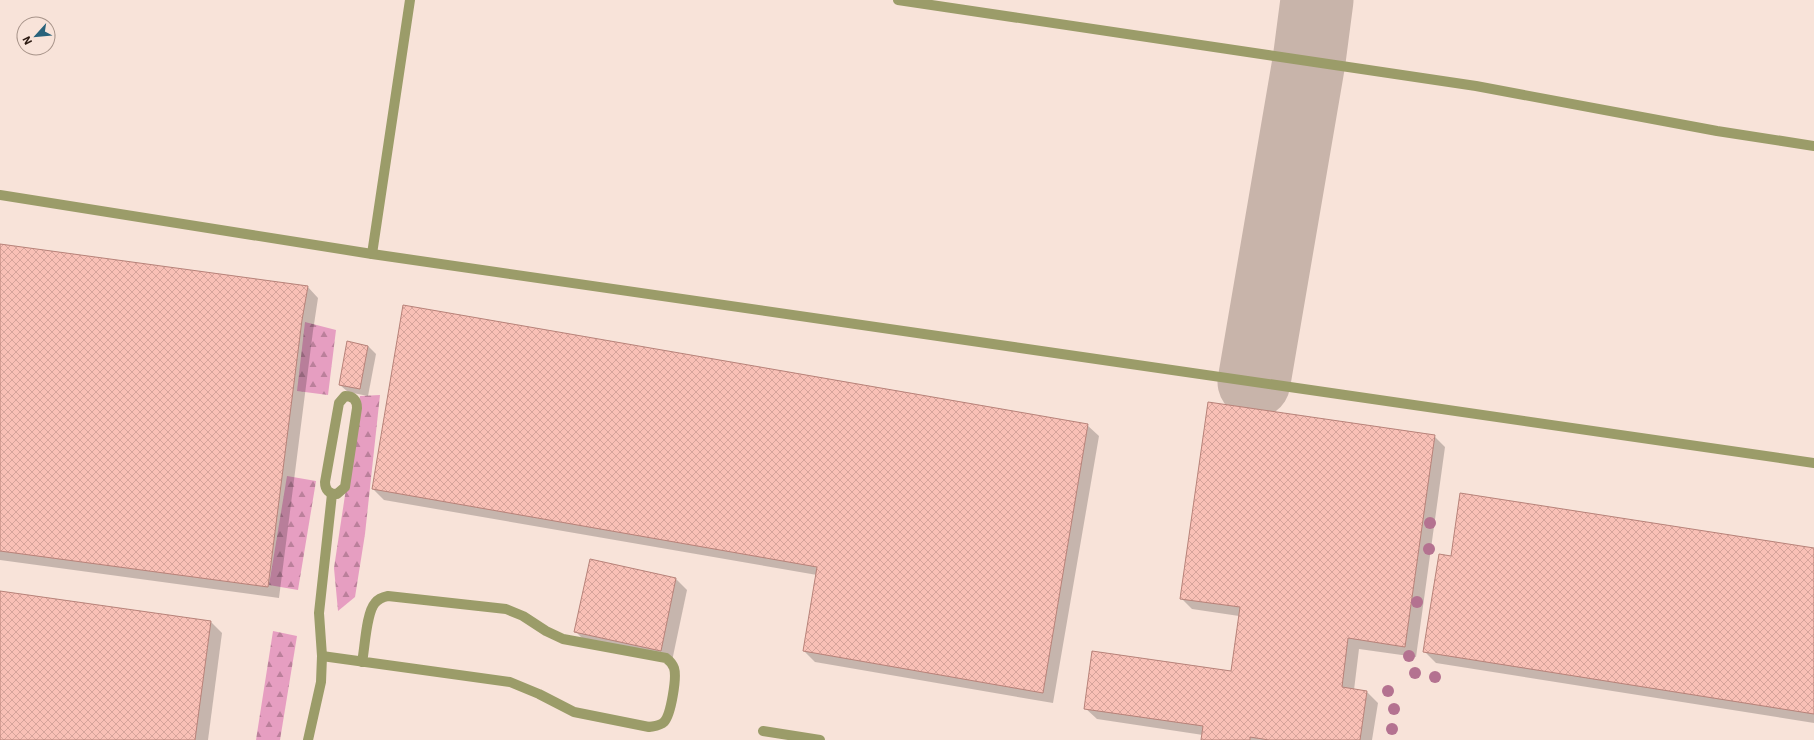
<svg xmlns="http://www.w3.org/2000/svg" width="1814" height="740" font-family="'IBM Plex Sans',sans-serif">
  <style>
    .forest { fill: url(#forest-firs) }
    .shadow { fill: #0003 }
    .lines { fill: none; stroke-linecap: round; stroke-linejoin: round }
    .taxiway { stroke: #c8b4aa; stroke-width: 73 }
    .building { fill: url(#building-cross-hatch); stroke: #b78279 }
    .service { stroke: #9b9c69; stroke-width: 10 }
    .tree { fill: #b47290 }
  </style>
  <defs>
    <pattern id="forest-firs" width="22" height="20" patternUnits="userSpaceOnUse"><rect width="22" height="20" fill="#e69ec1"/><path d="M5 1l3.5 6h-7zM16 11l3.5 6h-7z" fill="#bb809b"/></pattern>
    <pattern id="building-cross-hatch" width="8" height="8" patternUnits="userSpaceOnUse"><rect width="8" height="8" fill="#f9c0b6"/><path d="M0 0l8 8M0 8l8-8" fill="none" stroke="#d6a49b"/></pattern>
  </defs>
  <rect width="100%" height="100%" fill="#f8e3d9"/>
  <!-- forest -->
  <g class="forest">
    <polygon points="305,322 336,330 328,395 297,391"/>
    <polygon points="380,395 365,534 355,597 338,611 334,568 360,396"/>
    <polygon points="287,476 316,481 298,590 269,585"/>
    <polygon points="273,631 297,636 280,740 256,740"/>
  </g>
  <!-- shadow -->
  <g class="shadow">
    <polygon points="0,245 307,286 318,298 313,331 279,598 0,560"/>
    <polygon points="348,342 368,346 376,354 368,396 348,392 340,385"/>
    <polygon points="1087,425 1099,436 1053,703 815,662 804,651 817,575 384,500 373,489"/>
    <polygon points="1434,436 1445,447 1416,657 1359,649 1354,690 1366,691 1378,703 1372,740 1202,740 1203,735 1097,719 1085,708 1231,672 1239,616 1192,609 1181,598"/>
    <polygon points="1814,549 1814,723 1436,663 1425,652 1451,557"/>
    <polygon points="676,579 687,590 672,661 587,643 576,632"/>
    <polygon points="0,592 211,622 222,633 208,740 0,740"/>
  </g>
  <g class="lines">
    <!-- taxiway -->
    <polyline class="taxiway" points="1254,382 1309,61 1317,0"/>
  </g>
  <!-- building -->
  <g class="building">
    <polygon points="0,244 308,286 302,320 268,587 0,551"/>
    <polygon points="403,305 1088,424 1043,693 803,651 817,567 372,489"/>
    <polygon points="347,341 368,346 360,389 339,385"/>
    <polygon points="1208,402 1435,435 1405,647 1348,638 1342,687 1367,691 1360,740 1269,740 1250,737 1250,740 1201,740 1203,726 1084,709 1092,651 1231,671 1240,607 1180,599"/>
    <polygon points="1460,493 1814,548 1814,714 1423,652 1439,554 1451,556"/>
    <polygon points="590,559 676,578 661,651 574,632"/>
    <polygon points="0,591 211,621 195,740 0,740"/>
  </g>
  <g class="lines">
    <!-- service -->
    <g class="service">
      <polyline points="898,0 1476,86 1717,131 1814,146"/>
      <polyline points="0,195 372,254 1814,463"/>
      <polyline points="372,254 410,0"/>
      <path d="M345,396C353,396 357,400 357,408L345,487L337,494C329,494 325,490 325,482L339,403Z"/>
      <path d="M322,656L510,682L539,694L574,712L649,727C654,726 660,726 664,722C671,715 677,677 674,668C672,663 670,661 666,658L563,639L546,631L523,616L506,609L388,596C383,597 378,599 375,603C366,613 365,648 362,662"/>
      <polyline points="763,731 820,740"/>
      <polyline points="308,740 321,682 322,656 319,613 332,494"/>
    </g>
  </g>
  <!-- trees -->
  <g class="tree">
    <circle cx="1430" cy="523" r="6"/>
    <circle cx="1429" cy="549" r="6"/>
    <circle cx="1417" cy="602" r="6"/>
    <circle cx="1409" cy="656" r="6"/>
    <circle cx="1415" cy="673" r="6"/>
    <circle cx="1435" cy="677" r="6"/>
    <circle cx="1388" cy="691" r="6"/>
    <circle cx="1394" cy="709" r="6"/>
    <circle cx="1392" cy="729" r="6"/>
  </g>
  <!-- north arrow -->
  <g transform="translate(36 36) rotate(243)"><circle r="19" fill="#f8e3d9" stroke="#a79389"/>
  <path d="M0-3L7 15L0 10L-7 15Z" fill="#28627b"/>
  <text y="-6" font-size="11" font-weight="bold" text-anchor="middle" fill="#2d1b12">N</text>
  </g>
</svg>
